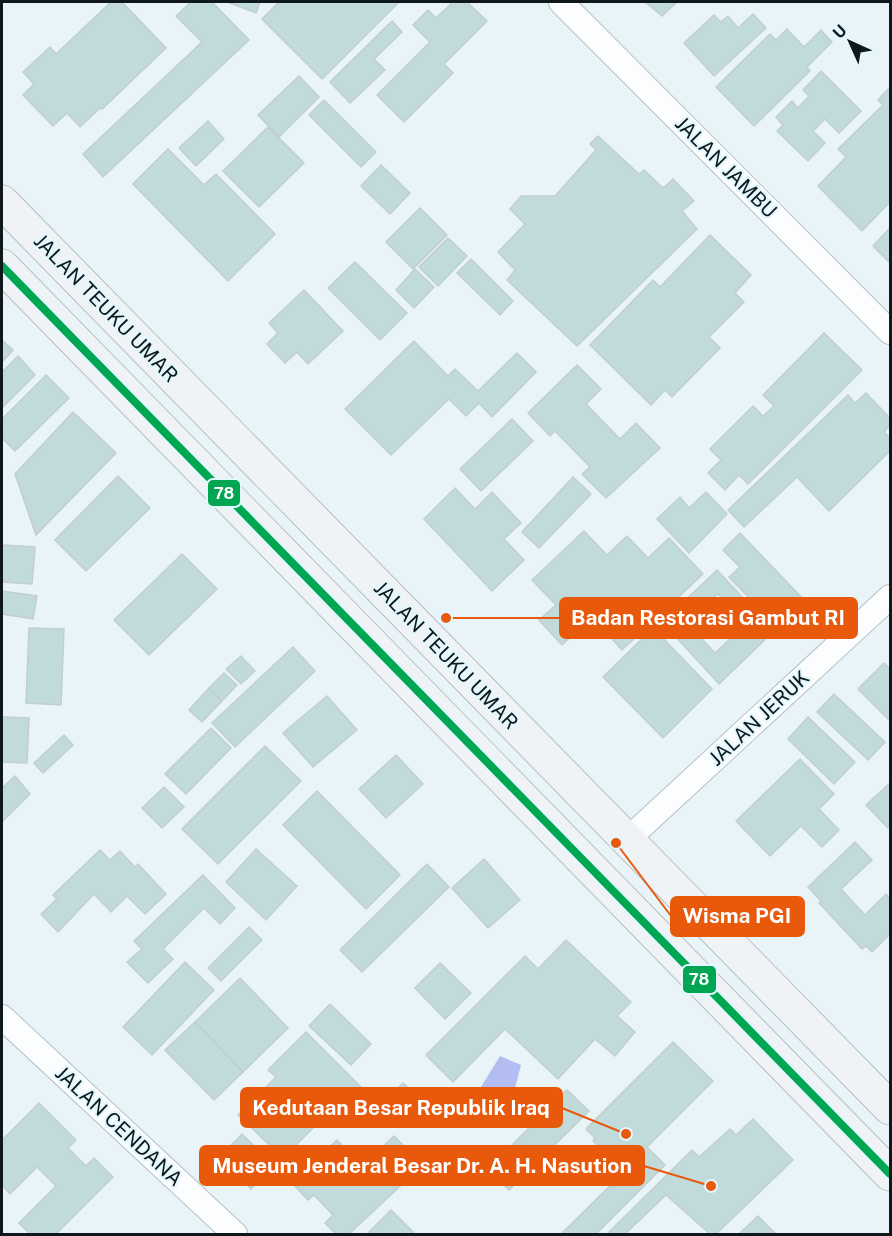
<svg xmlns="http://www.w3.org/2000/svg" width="892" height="1236" font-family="'Public Sans',sans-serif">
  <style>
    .water { fill: #b4bdf1 }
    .building { fill: #c0dbda; stroke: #c3cecf; stroke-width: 1.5; fill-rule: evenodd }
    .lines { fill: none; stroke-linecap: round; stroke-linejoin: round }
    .street-casing { stroke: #b6c0c3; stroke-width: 26 }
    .secondary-casing { stroke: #b6c0c3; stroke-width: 35 }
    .street { stroke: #fcfdfe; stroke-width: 24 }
    .secondary { stroke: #eff3f5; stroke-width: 33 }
    .bus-1-casing { stroke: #e2f8fe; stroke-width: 12 }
    .bus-1 { stroke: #00a651; stroke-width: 8 }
    .labels { text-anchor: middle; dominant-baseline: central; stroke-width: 4.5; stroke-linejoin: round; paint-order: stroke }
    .street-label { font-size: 20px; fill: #0f191c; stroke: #e2f8fe }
    .leader { fill: none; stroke: #e8590c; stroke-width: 2 }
    .callout-dot { fill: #e8590c; stroke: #e2f8fe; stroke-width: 2 }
    .callout { fill: #e8590c; stroke: #e8590c; stroke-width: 2 }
    .callout-label { font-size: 21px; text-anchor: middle; font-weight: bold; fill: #fff }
    .line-badge { stroke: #e2f8fe; stroke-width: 2 }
    .badge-label { font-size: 16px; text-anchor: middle; font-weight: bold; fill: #fff }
  </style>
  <rect width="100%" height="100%" fill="#e8f4f8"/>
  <!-- water -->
  <polygon class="water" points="500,1056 521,1065 515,1088 529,1095 527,1109 514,1117 494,1101 476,1095"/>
  <!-- building -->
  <g class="building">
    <polygon points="111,2 122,2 166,48 102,109 100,108 80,127 67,113 53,126 23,95 34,84 23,72 50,47 56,54"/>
    <polygon points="191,2 212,2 249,40 103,177 83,154 202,42 176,16"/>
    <polygon points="227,2 260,2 256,13"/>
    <polygon points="279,2 399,2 322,79 262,19"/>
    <polygon points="453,2 467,2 487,21 444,64 453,73 404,122 377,95 430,42 413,25 428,10 436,18"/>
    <polygon points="645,2 677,2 662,16"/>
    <polygon points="753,14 766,28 714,76 684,43 714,15 721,22 728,16 738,28"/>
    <polygon points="392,21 402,32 374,59 385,70 350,103 330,82"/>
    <polygon points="787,29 804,47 821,30 832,42 807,67 810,71 754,126 716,87 770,34 776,40"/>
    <polygon points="821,71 861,111 839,133 825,119 813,131 825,143 808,161 777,131 783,125 776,117 792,101 798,108 809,96 803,90"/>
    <polygon points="299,76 319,97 279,137 258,115"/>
    <polygon points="890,87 890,202 862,231 818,186 846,157 838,149 883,105 878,100"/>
    <polygon points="324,100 376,152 361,167 309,115"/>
    <polygon points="208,121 224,139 196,166 179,148"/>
    <polygon points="268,127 304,163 259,207 223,171"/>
    <polygon points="598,136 639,174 644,170 663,188 673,179 694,201 682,211 697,229 577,346 507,280 515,270 498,252 525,224 510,209 521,196 555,196 596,150 590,144"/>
    <polygon points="168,149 204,185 216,174 275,234 228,281 133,184"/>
    <polygon points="381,165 410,193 390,214 361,186"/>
    <polygon points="420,208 447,235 413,269 386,242"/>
    <polygon points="890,228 890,263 873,246"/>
    <polygon points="710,235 751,275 735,293 744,302 709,337 720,348 672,397 665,390 651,405 590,345 653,280 660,287"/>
    <polygon points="448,238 467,256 438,286 419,267"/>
    <polygon points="471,259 513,301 500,315 457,273"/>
    <polygon points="355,262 407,313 380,340 328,288"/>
    <polygon points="415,269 434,287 414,308 396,290"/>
    <polygon points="304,290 343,331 308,364 297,352 285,363 267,344 278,333 269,323"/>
    <polygon points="824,333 862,370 748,484 739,475 725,490 708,473 721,460 710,449 753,406 763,416 774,406 763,395"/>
    <polygon points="2,340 13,350 2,362"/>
    <polygon points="414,341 448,376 455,369 478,391 517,353 536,372 492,417 479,403 466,416 449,399 391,455 345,409"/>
    <polygon points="18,356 35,375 2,408 2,372"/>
    <polygon points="577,365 601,389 586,404 620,439 636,423 660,448 606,498 582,474 590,467 555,431 550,436 528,413"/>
    <polygon points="46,375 69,398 15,451 2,438 2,419"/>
    <polygon points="866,393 890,418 890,425 884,432 890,438 890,451 829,511 797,477 744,527 728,510 848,395 855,403"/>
    <polygon points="73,412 116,453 36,535 15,474"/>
    <polygon points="512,419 533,441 481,491 460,469"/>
    <polygon points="118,476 150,508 86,571 55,540"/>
    <polygon points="573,477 591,494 539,548 522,532"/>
    <polygon points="455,488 475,509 492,492 521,523 504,539 524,560 492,591 424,519"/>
    <polygon points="706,492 727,514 689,553 657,519 680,497 689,508"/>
    <polygon points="584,531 607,555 627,536 648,558 669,538 703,574 622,650 592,617 562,645 539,620 556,605 532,580"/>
    <polygon points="740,533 806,602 779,629 729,577 740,567 723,550"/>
    <polygon points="2,545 35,547 32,584 2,582"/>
    <polygon points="182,554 217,589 149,655 114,620"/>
    <path d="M717,570L774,631L719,684L674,635L671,637L659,625ZM718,594L746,624L715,653L687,623Z"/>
    <polygon points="2,591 37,596 33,619 2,614"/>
    <polygon points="29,628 64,629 61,705 26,703"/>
    <polygon points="653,628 712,689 663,738 603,677"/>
    <polygon points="293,647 315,671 235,747 212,723"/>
    <polygon points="241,656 255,671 241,684 226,669"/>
    <polygon points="884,663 890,669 890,721 858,689"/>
    <polygon points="224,673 237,685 222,701 209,688"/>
    <polygon points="209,688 222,701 202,722 189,710"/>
    <polygon points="834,694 885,742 868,760 817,712"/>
    <polygon points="327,696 357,730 313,767 283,733"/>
    <polygon points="2,717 29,718 27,763 2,762"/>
    <polygon points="808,717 855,762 834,784 788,739"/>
    <polygon points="211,728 231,748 186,794 165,774"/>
    <polygon points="64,735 73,745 43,773 34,763"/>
    <polygon points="265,746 301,781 218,864 182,829"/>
    <polygon points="396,755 423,784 386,818 359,789"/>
    <polygon points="800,759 834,794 819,809 839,830 822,847 801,826 770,856 736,821"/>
    <polygon points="15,776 30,794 2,822 2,788"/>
    <polygon points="890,783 890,826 888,828 866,805"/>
    <polygon points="164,787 184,807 162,828 142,808"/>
    <polygon points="317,791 400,875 366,909 283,825"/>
    <polygon points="855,842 872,860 841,889 865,915 886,894 890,899 890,934 872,952 866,946 862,949 819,903 821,901 808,887"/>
    <polygon points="256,849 297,886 266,920 226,882"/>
    <polygon points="100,850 110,860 120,851 135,867 138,864 166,894 145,914 127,896 111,912 94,894 58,932 41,914 57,899 53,895"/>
    <polygon points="484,859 520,900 488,928 452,888"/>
    <polygon points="427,864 449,887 362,972 340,950"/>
    <polygon points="203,875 235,908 220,924 204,908 163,949 173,959 148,983 127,962 142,949 134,941"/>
    <polygon points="249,927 262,940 221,981 208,968"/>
    <polygon points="566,940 631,1002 617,1016 635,1032 615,1056 595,1039 558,1079 505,1029 453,1082 426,1055 525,956 538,969"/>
    <polygon points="185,962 214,990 152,1055 123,1027"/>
    <polygon points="440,963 471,993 445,1019 415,988"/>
    <polygon points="240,978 288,1028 243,1072 195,1022"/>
    <polygon points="330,1004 371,1044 351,1065 309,1026"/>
    <polygon points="195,1022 243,1072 214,1100 165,1050"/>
    <polygon points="306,1032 372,1098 351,1119 336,1105 283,1158 238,1115 276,1077 268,1070"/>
    <polygon points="673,1042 713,1081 647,1147 665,1165 596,1234 561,1234 624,1172 593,1141 595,1138 586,1129"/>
    <polygon points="403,1083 429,1108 410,1127 385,1101"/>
    <polygon points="567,1090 589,1111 509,1190 488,1169"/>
    <polygon points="39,1103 76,1140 68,1148 86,1166 94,1158 113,1177 56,1234 30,1234 19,1223 56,1186 37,1167 10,1194 2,1185 2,1140"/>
    <polygon points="753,1119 793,1160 716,1234 710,1234 666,1195 625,1234 607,1234 692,1150 699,1157 730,1129 736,1135"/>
    <polygon points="242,1134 274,1165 251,1189 219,1158"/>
    <polygon points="394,1136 409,1151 398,1161 412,1175 349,1234 336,1234 325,1223 333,1215 314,1195 308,1200 292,1183 337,1140 362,1166"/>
    <polygon points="391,1210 415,1234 367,1234"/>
    <polygon points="758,1216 775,1233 739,1234"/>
  </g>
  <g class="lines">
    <defs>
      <g id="street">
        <polyline points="561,2 890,332"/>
        <polyline points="627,840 890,597"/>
        <polyline points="2,1017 235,1234"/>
      </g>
      <g id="secondary">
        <polyline points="2,202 890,1108"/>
        <polyline points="2,266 890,1174"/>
      </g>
    </defs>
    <!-- street casing -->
    <use href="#street" class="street-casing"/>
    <!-- secondary casing -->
    <use href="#secondary" class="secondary-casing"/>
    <!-- street -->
    <use href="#street" class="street"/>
    <!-- secondary -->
    <use href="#secondary" class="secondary"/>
    <defs>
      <polyline id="bus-1" points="2,266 890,1174"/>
    </defs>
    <!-- bus-1 casing -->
    <use href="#bus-1" class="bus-1-casing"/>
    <!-- bus-1 -->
    <use href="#bus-1" class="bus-1"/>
  </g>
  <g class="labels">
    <!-- street labels -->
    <g class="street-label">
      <text transform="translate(726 167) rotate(45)">JALAN JAMBU</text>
      <text transform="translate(106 308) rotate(46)">JALAN TEUKU UMAR</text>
      <text transform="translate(446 655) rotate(46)">JALAN TEUKU UMAR</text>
      <text transform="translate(759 718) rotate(-43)">JALAN JERUK</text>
      <text transform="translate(119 1126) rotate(43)">JALAN CENDANA</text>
    </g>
  </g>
  <!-- callouts -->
  <path class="leader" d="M446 618L560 618M616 843L671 916M626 1134L562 1108M711 1186L644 1166"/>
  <g class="callout-dot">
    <circle cx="446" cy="618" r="6"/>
    <circle cx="616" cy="843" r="6"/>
    <circle cx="626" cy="1134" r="6"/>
    <circle cx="711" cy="1186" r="6"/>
  </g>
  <g class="callout">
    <rect x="560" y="598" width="297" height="40" rx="6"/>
    <rect x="671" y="897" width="133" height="39" rx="6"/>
    <rect x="241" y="1088" width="321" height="39" rx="6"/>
    <rect x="200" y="1146" width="444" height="39" rx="6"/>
  </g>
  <g class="callout-label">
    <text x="708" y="625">Badan Restorasi Gambut RI</text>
    <text x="737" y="923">Wisma PGI</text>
    <text x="401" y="1115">Kedutaan Besar Republik Iraq</text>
    <text x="422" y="1173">Museum Jenderal Besar Dr. A. H. Nasution</text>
  </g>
  <g class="line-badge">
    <rect x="207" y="479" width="34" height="28" rx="6" fill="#00a651"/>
    <rect x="682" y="965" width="35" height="29" rx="6" fill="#00a651"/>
  </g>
  <g class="badge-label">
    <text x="224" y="499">78</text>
    <text x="699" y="985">78</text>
  </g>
  <!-- border -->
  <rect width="892" height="1236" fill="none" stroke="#0f191c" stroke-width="6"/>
  <!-- north arrow -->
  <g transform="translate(850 42) rotate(315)" stroke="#e2f8fe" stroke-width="4.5" paint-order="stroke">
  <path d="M0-4.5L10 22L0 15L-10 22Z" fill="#0f191c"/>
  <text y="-9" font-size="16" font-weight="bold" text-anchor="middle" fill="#0f191c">U</text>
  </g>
</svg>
